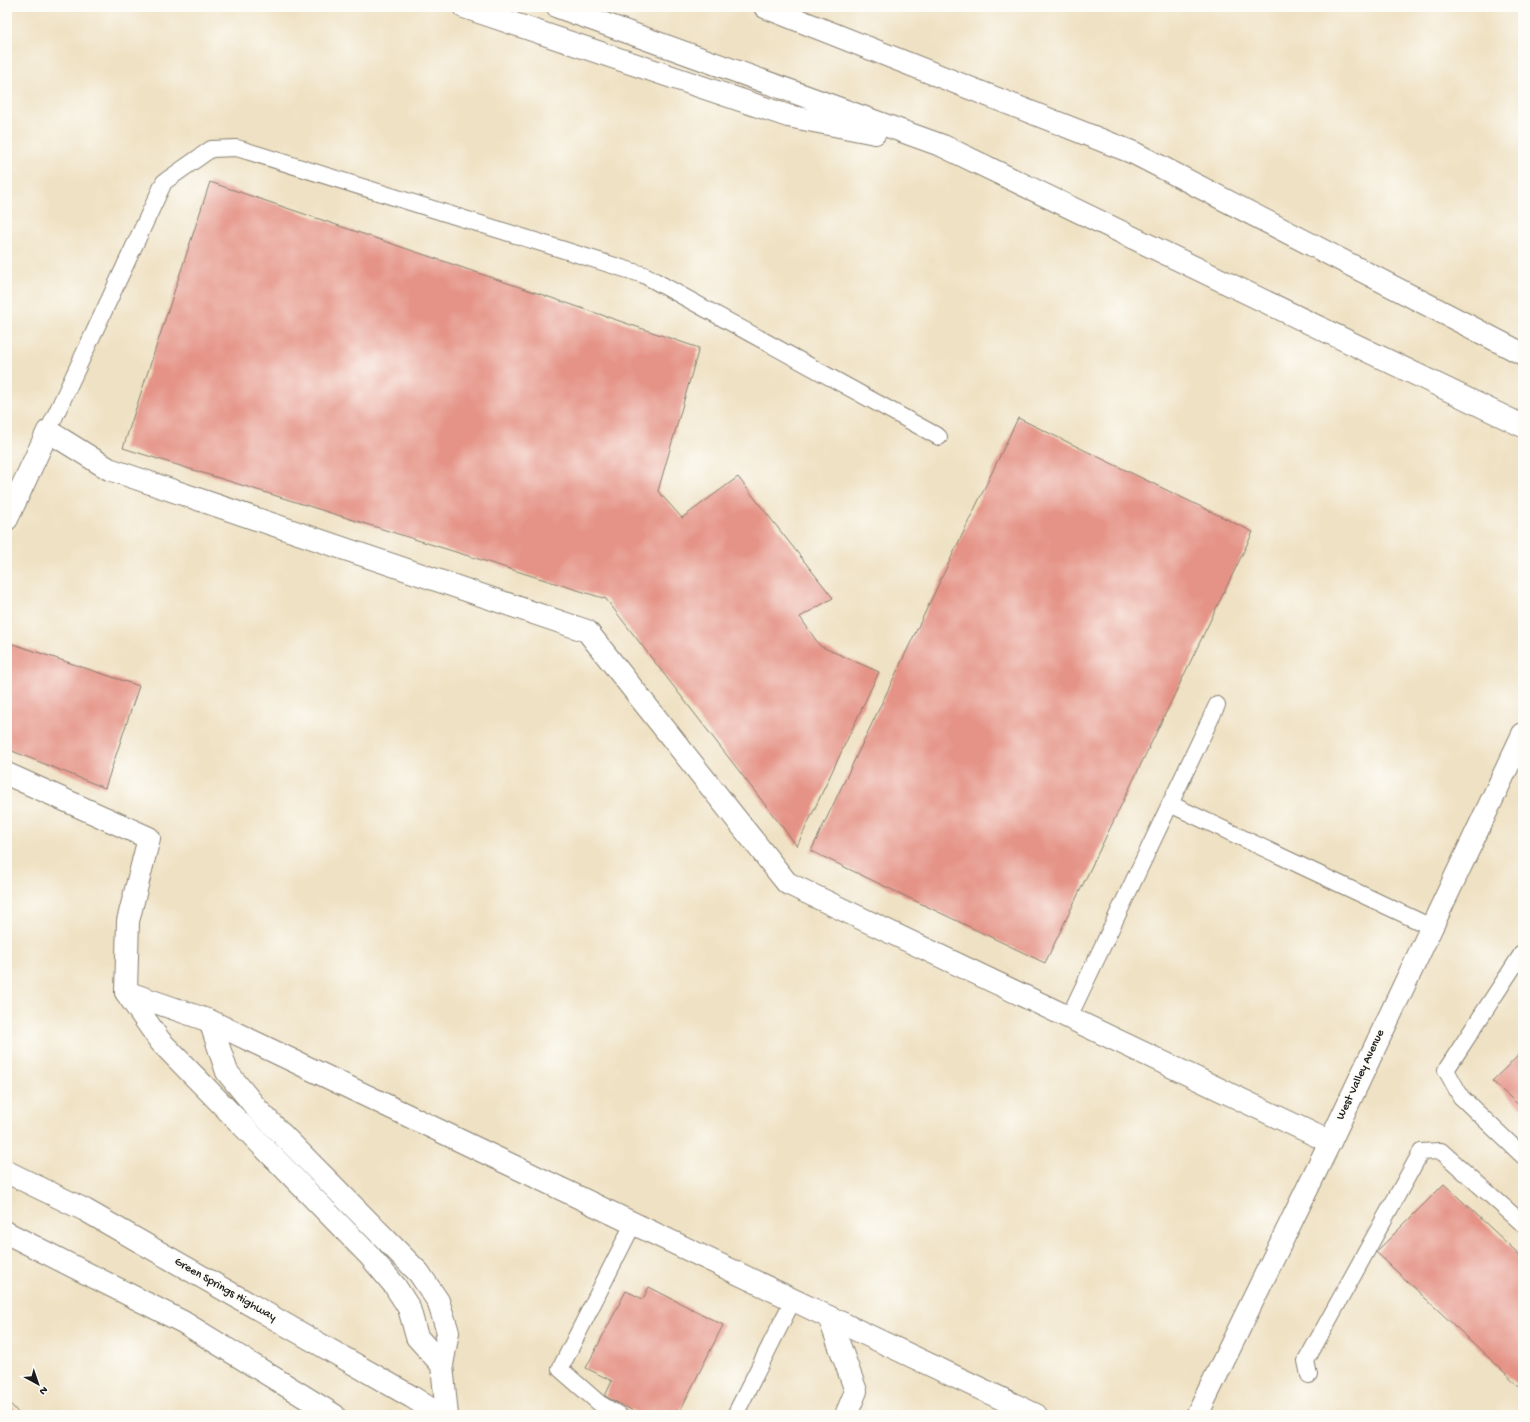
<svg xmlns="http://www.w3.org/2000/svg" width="1530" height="1422" font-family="'Gochi Hand',sans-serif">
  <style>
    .building { fill: #e59386 }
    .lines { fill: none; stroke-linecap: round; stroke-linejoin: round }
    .lane-casing { stroke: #867e70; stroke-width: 18 }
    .street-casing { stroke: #867e70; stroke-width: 24 }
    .secondary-casing { stroke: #867e70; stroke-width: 24 }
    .highway-casing { stroke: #867e70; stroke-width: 24 }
    .lane { stroke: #fff; stroke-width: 16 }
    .street { stroke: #fff; stroke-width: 22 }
    .secondary { stroke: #fff; stroke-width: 22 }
    .highway { stroke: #fff; stroke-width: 22 }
    .labels { text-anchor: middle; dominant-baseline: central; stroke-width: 4; stroke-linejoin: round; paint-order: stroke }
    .street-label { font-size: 12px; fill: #1c1c1c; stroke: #fdfcf7 }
  </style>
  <rect width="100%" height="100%" fill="#fdfcf7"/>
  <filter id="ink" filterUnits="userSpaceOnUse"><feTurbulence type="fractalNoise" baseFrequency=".025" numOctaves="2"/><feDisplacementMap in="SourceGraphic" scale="8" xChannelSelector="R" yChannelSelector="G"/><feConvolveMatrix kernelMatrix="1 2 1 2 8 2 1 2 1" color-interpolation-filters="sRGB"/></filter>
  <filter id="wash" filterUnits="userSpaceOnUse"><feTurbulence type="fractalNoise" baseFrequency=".012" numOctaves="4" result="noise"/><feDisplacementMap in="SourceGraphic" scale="16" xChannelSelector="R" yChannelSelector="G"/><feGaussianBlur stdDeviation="0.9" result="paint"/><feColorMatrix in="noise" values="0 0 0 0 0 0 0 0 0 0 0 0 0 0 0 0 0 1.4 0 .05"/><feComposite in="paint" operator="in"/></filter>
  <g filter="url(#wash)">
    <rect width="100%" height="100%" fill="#efe1c3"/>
    <g id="blocks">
      <!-- building -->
      <g class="building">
        <polygon points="210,182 699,348 658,491 682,518 738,477 833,598 800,617 820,646 879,672 797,846 606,599 123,448"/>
        <polygon points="1018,418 1253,532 1045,963 811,851"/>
        <polygon points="7,642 139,686 105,788 7,749"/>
        <polygon points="1523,1051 1523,1109 1492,1081"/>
        <polygon points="1444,1184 1523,1258 1523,1382 1519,1386 1376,1252"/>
        <polygon points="649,1287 723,1325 678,1415 641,1415 605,1396 612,1381 586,1368 626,1291 643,1299"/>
        <polygon points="7,1400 20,1415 7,1415"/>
      </g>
    </g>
  </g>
  <g filter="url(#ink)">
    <use href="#blocks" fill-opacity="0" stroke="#867e70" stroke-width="1"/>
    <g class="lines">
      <defs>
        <g id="lane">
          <polyline points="48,431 164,182 211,149 237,148 644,275 939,437"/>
          <polyline points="1170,804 1431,927"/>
          <polyline points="1523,952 1446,1070 1461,1097 1523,1156"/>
          <polyline points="1069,1017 1217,705"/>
          <polyline points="1309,1375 1306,1361 1421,1152 1441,1151 1523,1224"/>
          <polyline points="619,1415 599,1403 560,1369 633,1224"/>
          <polyline points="735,1415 793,1300"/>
        </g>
        <g id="street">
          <polyline points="7,519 48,431 109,469 587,631 787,883 1330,1142"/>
          <polyline points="7,774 149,838 128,921 126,992"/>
          <polyline points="210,1021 227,1072 258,1110 419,1273 438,1301 448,1332 442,1365 447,1415"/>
          <polyline points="829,1317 1036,1415"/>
          <polyline points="442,1365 417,1337 409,1308 395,1286 369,1255 160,1041 126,992 210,1021 829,1317 856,1391 846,1415"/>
        </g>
        <g id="secondary">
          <polyline points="7,1172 85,1210 412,1397 440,1415"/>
          <polyline points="7,1233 183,1322 334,1415"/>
          <polyline points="1197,1415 1330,1142 1523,734"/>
        </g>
        <g id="highway">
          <polyline points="464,7 788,116 875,133"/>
          <polyline points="558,7 943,146 1523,426"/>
          <polyline points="765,7 1134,153 1523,354"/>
        </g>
      </defs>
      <!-- lane casing -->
      <use href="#lane" class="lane-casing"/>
      <!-- street casing -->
      <use href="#street" class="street-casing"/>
      <!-- secondary casing -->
      <use href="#secondary" class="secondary-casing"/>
      <!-- highway casing -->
      <use href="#highway" class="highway-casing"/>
      <!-- lane -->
      <use href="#lane" class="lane"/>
      <!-- street -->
      <use href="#street" class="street"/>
      <!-- secondary -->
      <use href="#secondary" class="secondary"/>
      <!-- highway -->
      <use href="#highway" class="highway"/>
    </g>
  </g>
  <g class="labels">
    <!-- street labels -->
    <g class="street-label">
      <text transform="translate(1361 1075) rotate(-65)">West Valley Avenue</text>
      <text transform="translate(225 1290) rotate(30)">Green Springs Highway</text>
    </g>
  </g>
  <!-- margin -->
  <rect width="1530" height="1422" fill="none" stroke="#fdfcf7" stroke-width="24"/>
  <!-- north arrow -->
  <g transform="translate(38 1384) rotate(140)" stroke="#fdfcf7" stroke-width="3" paint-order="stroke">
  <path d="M0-3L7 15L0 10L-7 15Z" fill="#1c1c1c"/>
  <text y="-6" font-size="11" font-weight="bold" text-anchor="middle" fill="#1c1c1c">N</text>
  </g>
</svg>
